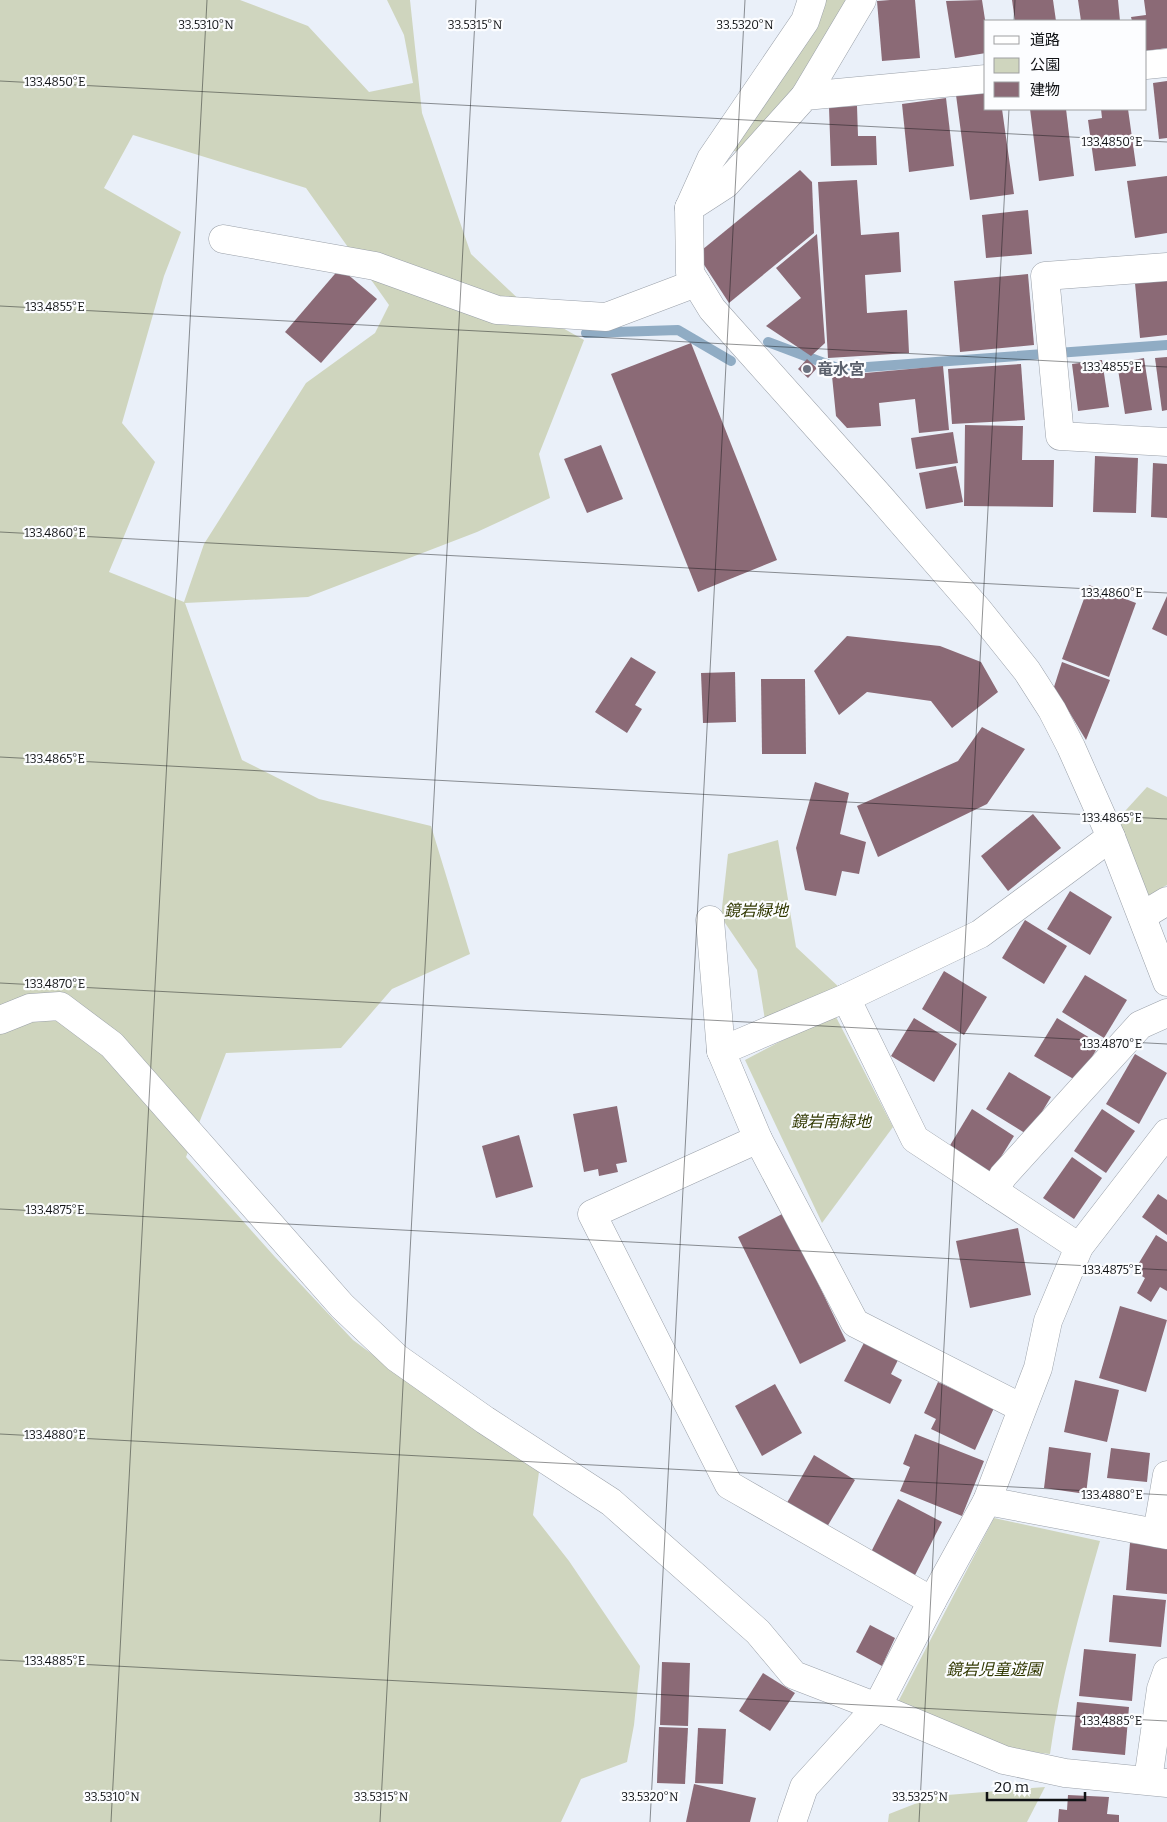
<svg xmlns="http://www.w3.org/2000/svg" width="1167" height="1822" font-family="Bitter,'Noto Sans JP',serif">
  <style>
    .green { fill: #cfd5be; fill-rule: evenodd }
    .lines { fill: none; stroke-linecap: round; stroke-linejoin: round }
    .stream { stroke: #90acc4; stroke-width: 10 }
    .building { fill: #8b6a76 }
    .minor-casing { stroke: #9aa0a9; stroke-width: 29 }
    .minor { stroke: #fff; stroke-width: 28 }
    .ticks { fill: none; stroke: #101215; stroke-width: 1; stroke-opacity: 0.45 }
    .worship-dot { fill: #6b7280; stroke: #fcfdff; stroke-width: 2 }
    .labels { text-anchor: middle; dominant-baseline: central; stroke-width: 4.5; stroke-linejoin: round; paint-order: stroke }
    .worship-label { font-size: 16px; font-weight: bold; fill: #5b616d; stroke: #fcfdff; text-anchor: start }
    .park-label { font-size: 16px; font-style: italic; fill: #303700; stroke: #fcfdff }
    .ticks-label { font-size: 12px; text-anchor: middle; fill: #101215; stroke: #fcfdff; stroke-width: 4.5; stroke-linejoin: round; paint-order: stroke }
  </style>
  <rect width="100%" height="100%" fill="#eaf0f9"/>
  <!-- green -->
  <g class="green">
    <path d="M0,0H240L308,26L369,92L413,83L404,35L387,0H410L422,113L471,254L529,309L584,340L539,454L550,498L477,532L308,597L185,603L242,760L319,799L431,826L470,954L392,989L341,1048L226,1053L186,1157L275,1257L353,1340L450,1412L539,1472L533,1515L569,1561L640,1666L634,1725L627,1762L581,1779L561,1822H0ZM133,135L306,188L389,305L375,333L306,383L204,544L184,602L109,572L155,462L122,423L164,276L181,232L104,188Z"/>
    <polygon points="819,0 853,0 787,104 741,152 733,151"/>
    <polygon points="1147,787 1167,797 1167,885 1146,897 1115,822"/>
    <polygon points="778,840 796,947 841,989 765,1020 757,970 721,917 728,854"/>
    <polygon points="836,1017 893,1127 822,1223 745,1060 812,1025"/>
    <path d="M994,1518L1100,1541C1080,1611 1060,1681 1050,1754L1006,1749L897,1704Z"/>
    <polygon points="1045,1787 1027,1822 888,1822 889,1814 935,1796"/>
  </g>
  <g class="lines">
    <!-- stream -->
    <g class="stream">
      <polyline points="586,333 678,330 731,361"/>
      <polyline points="768,342 840,369 1167,345"/>
    </g>
  </g>
  <!-- building -->
  <g class="building">
    <polygon points="890,0 915,0 920,58 882,61 877,1"/>
    <polygon points="982,0 986,26 986,53 955,58 946,1"/>
    <polygon points="1012,0 1053,0 1056,21 1015,21"/>
    <polygon points="1078,0 1118,0 1120,21 1081,21"/>
    <polygon points="1144,0 1167,0 1167,48 1146,51 1146,21 1132,21 1131,17 1146,15"/>
    <polygon points="1167,81 1167,138 1159,139 1153,83"/>
    <polygon points="986,91 986,109 1002,109 1014,194 970,200 956,95"/>
    <polygon points="946,98 954,166 909,172 902,104"/>
    <polygon points="857,106 858,136 876,136 877,165 831,166 829,107"/>
    <polygon points="1030,109 1066,109 1074,176 1039,181"/>
    <polygon points="1101,109 1128,109 1136,166 1095,171 1088,120 1102,118"/>
    <polygon points="800,170 812,182 814,233 729,303 697,254"/>
    <polygon points="1167,176 1167,233 1135,238 1127,181"/>
    <polygon points="857,180 861,235 899,232 901,272 865,275 867,313 907,310 909,353 828,358 818,182"/>
    <polygon points="1028,210 1032,254 986,258 982,215"/>
    <polygon points="817,234 825,343 811,356 766,326 801,298 776,268"/>
    <polygon points="340,268 377,299 321,363 285,332"/>
    <polygon points="1028,274 1034,345 960,352 954,281"/>
    <polygon points="1167,280 1167,335 1140,338 1135,283"/>
    <polygon points="691,343 777,560 698,592 611,374"/>
    <polygon points="1167,357 1167,410 1162,411 1155,358"/>
    <polygon points="1144,358 1152,410 1125,414 1117,363"/>
    <polygon points="807,359 817,368 808,378 798,369"/>
    <polygon points="1102,360 1109,407 1078,411 1072,364"/>
    <polygon points="1021,364 1025,420 952,424 948,369"/>
    <polygon points="943,366 949,430 919,433 915,399 879,403 881,426 847,428 836,416 832,376"/>
    <polygon points="965,425 1023,426 1022,460 1054,460 1053,507 964,506"/>
    <polygon points="953,432 958,463 916,469 911,438"/>
    <polygon points="601,445 623,499 587,513 564,459"/>
    <polygon points="1095,456 1138,458 1136,513 1093,512"/>
    <polygon points="1153,463 1167,464 1167,518 1151,517"/>
    <polygon points="956,466 963,502 926,509 919,473"/>
    <polygon points="1089,585 1136,603 1109,677 1062,659"/>
    <polygon points="1167,596 1167,636 1152,629"/>
    <polygon points="847,636 940,646 981,662 998,692 952,728 931,701 867,692 839,715 814,671"/>
    <polygon points="631,657 656,672 635,705 642,709 627,733 595,712"/>
    <polygon points="1062,662 1110,680 1086,740 1054,687"/>
    <polygon points="735,672 736,722 703,723 701,673"/>
    <polygon points="761,679 805,679 806,754 762,754"/>
    <polygon points="982,727 1025,749 987,804 878,857 857,806 958,761"/>
    <polygon points="815,782 849,793 840,834 866,842 859,874 842,871 836,896 805,890 796,848"/>
    <polygon points="1033,814 1061,848 1008,891 981,856"/>
    <polygon points="1070,891 1112,917 1090,955 1047,929"/>
    <polygon points="1025,920 1067,946 1044,984 1002,958"/>
    <polygon points="944,971 987,997 964,1035 922,1009"/>
    <polygon points="1085,975 1127,1000 1104,1038 1062,1012"/>
    <polygon points="914,1018 957,1044 934,1082 891,1056"/>
    <polygon points="1057,1018 1100,1044 1077,1081 1034,1056"/>
    <polygon points="1135,1054 1167,1073 1139,1124 1106,1104"/>
    <polygon points="1009,1072 1051,1097 1028,1135 986,1109"/>
    <polygon points="617,1106 627,1162 616,1164 618,1172 599,1176 598,1169 584,1172 573,1114"/>
    <polygon points="972,1109 1014,1136 991,1173 949,1147"/>
    <polygon points="1102,1109 1135,1131 1106,1173 1074,1151"/>
    <polygon points="519,1135 533,1187 496,1198 482,1146"/>
    <polygon points="1072,1157 1102,1178 1074,1219 1043,1198"/>
    <polygon points="1158,1194 1167,1200 1167,1235 1142,1217"/>
    <polygon points="784,1213 846,1341 800,1364 738,1237"/>
    <polygon points="1018,1228 1031,1295 970,1308 956,1241"/>
    <polygon points="1156,1235 1167,1242 1167,1291 1160,1287 1151,1302 1137,1293 1145,1278 1134,1271"/>
    <polygon points="1120,1306 1167,1320 1146,1392 1099,1378"/>
    <polygon points="866,1339 900,1356 891,1374 902,1380 890,1404 844,1381"/>
    <polygon points="1075,1380 1119,1390 1107,1442 1064,1432"/>
    <polygon points="938,1382 994,1408 975,1450 931,1429 936,1419 924,1413"/>
    <polygon points="775,1384 802,1433 762,1456 735,1406"/>
    <polygon points="915,1434 984,1461 962,1516 900,1491 910,1467 903,1464"/>
    <polygon points="1049,1447 1091,1453 1086,1494 1044,1488"/>
    <polygon points="1111,1448 1150,1453 1147,1482 1107,1478"/>
    <polygon points="814,1455 855,1480 824,1532 784,1508"/>
    <polygon points="898,1499 942,1522 913,1579 869,1556"/>
    <polygon points="1130,1543 1167,1546 1167,1594 1126,1590"/>
    <polygon points="1113,1595 1166,1600 1161,1647 1109,1642"/>
    <polygon points="870,1625 895,1638 882,1666 856,1652"/>
    <polygon points="1084,1649 1136,1654 1132,1701 1079,1696"/>
    <polygon points="662,1662 690,1663 688,1726 660,1725"/>
    <polygon points="763,1673 795,1693 770,1731 739,1711"/>
    <polygon points="1077,1702 1129,1707 1125,1755 1072,1750"/>
    <polygon points="659,1727 688,1728 685,1784 657,1783"/>
    <polygon points="698,1728 726,1729 723,1784 695,1783"/>
    <polygon points="694,1784 756,1798 750,1822 686,1822"/>
    <polygon points="1068,1795 1109,1797 1107,1814 1119,1815 1119,1822 1058,1822 1059,1809 1067,1810"/>
  </g>
  <g class="lines">
    <defs>
      <g id="minor">
        <polyline points="812,0 805,21 711,159 689,208 690,273 712,309 880,497 979,611 1027,671 1052,710 1071,747 1111,837 1167,982"/>
        <polyline points="1146,65 1167,63"/>
        <polyline points="805,96 862,0"/>
        <polyline points="689,208 726,184 805,96 986,79"/>
        <polyline points="223,239 375,266 497,310 606,317 696,283"/>
        <polyline points="1167,267 1045,276 1060,436 1167,442"/>
        <polyline points="1142,916 1167,901"/>
        <polyline points="710,920 721,1051"/>
        <polyline points="846,998 915,1139 1079,1247"/>
        <polyline points="0,1020 30,1008 60,1006 112,1045 342,1306 397,1358 485,1420 611,1502 758,1632 794,1675 877,1707 1004,1760 1065,1773 1167,1783"/>
        <polyline points="758,1139 592,1214 729,1485 932,1601"/>
        <polyline points="994,1191 1003,1176 1140,1025 1167,1013"/>
        <polyline points="1022,1408 855,1323 758,1139 721,1051 846,998 980,934 1111,837"/>
        <polyline points="987,1501 1167,1535"/>
        <polyline points="1157,1533 1167,1475"/>
        <polyline points="1148,1780 1161,1689 1167,1672"/>
        <polyline points="792,1822 804,1787 877,1707 932,1601 987,1501 1038,1368 1048,1321 1079,1247 1167,1133"/>
      </g>
    </defs>
    <!-- minor casing -->
    <use href="#minor" class="minor-casing"/>
    <!-- minor -->
    <use href="#minor" class="minor"/>
  </g>
  <!-- ticks -->
  <path class="ticks" d="M1014,21L1015,0M0,81L1167,142M0,306L1167,367M0,532L1167,593M0,757L1167,819M0,983L1167,1044M0,1209L1167,1270M0,1434L1167,1495M0,1660L1167,1721M111,1822L207,0M380,1822L476,0M650,1822L745,0M919,1822L1009,109"/>
  <!-- markers -->
  <circle class="worship-dot" cx="807" cy="369" r="5"/>
  <g class="labels">
    <!-- worship labels -->
    <g class="worship-label">
      <text x="817" y="369">竜水宮</text>
    </g>
    <!-- park labels -->
    <g class="park-label">
      <text x="756" y="910">鏡岩緑地</text>
      <text x="831" y="1121">鏡岩南緑地</text>
      <text x="994" y="1669">鏡岩児童遊園</text>
    </g>
  </g>
  <g class="ticks-label">
    <text x="206" y="29">33.5310°N</text>
    <text x="475" y="29">33.5315°N</text>
    <text x="745" y="29">33.5320°N</text>
    <text x="55" y="86">133.4850°E</text>
    <text x="1112" y="146">133.4850°E</text>
    <text x="55" y="311">133.4855°E</text>
    <text x="1112" y="371">133.4855°E</text>
    <text x="55" y="537">133.4860°E</text>
    <text x="1112" y="597">133.4860°E</text>
    <text x="55" y="763">133.4865°E</text>
    <text x="1112" y="822">133.4865°E</text>
    <text x="55" y="988">133.4870°E</text>
    <text x="1112" y="1048">133.4870°E</text>
    <text x="55" y="1214">133.4875°E</text>
    <text x="1112" y="1274">133.4875°E</text>
    <text x="55" y="1439">133.4880°E</text>
    <text x="1112" y="1499">133.4880°E</text>
    <text x="55" y="1665">133.4885°E</text>
    <text x="1112" y="1725">133.4885°E</text>
    <text x="112" y="1801">33.5310°N</text>
    <text x="381" y="1801">33.5315°N</text>
    <text x="650" y="1801">33.5320°N</text>
    <text x="920" y="1801">33.5325°N</text>
  </g>
  <!-- legend -->
  <rect x="984" y="20" width="162" height="90" fill="#fcfdff" stroke="#9e9fa1"/>
  <rect x="994" y="36" width="25" height="8" fill="#ffffff" stroke="#9e9fa1"/>
  <text x="1030" y="45" font-size="15" fill="#101215">道路</text>
  <rect x="994" y="58" width="25" height="15" fill="#cfd5be" stroke="#9e9fa1"/>
  <text x="1030" y="70" font-size="15" fill="#101215">公園</text>
  <rect x="994" y="82" width="25" height="15" fill="#8b6a76" stroke="#9e9fa1"/>
  <text x="1030" y="95" font-size="15" fill="#101215">建物</text>
  <!-- scale -->
  <path d="M987 1792v8h98v-8" fill="none" stroke="#101215" stroke-width="2.5"/>
  <text x="994" y="1792" font-size="15" fill="#101215" stroke="#fcfdff" stroke-width="4" paint-order="stroke">20 m</text>
</svg>
